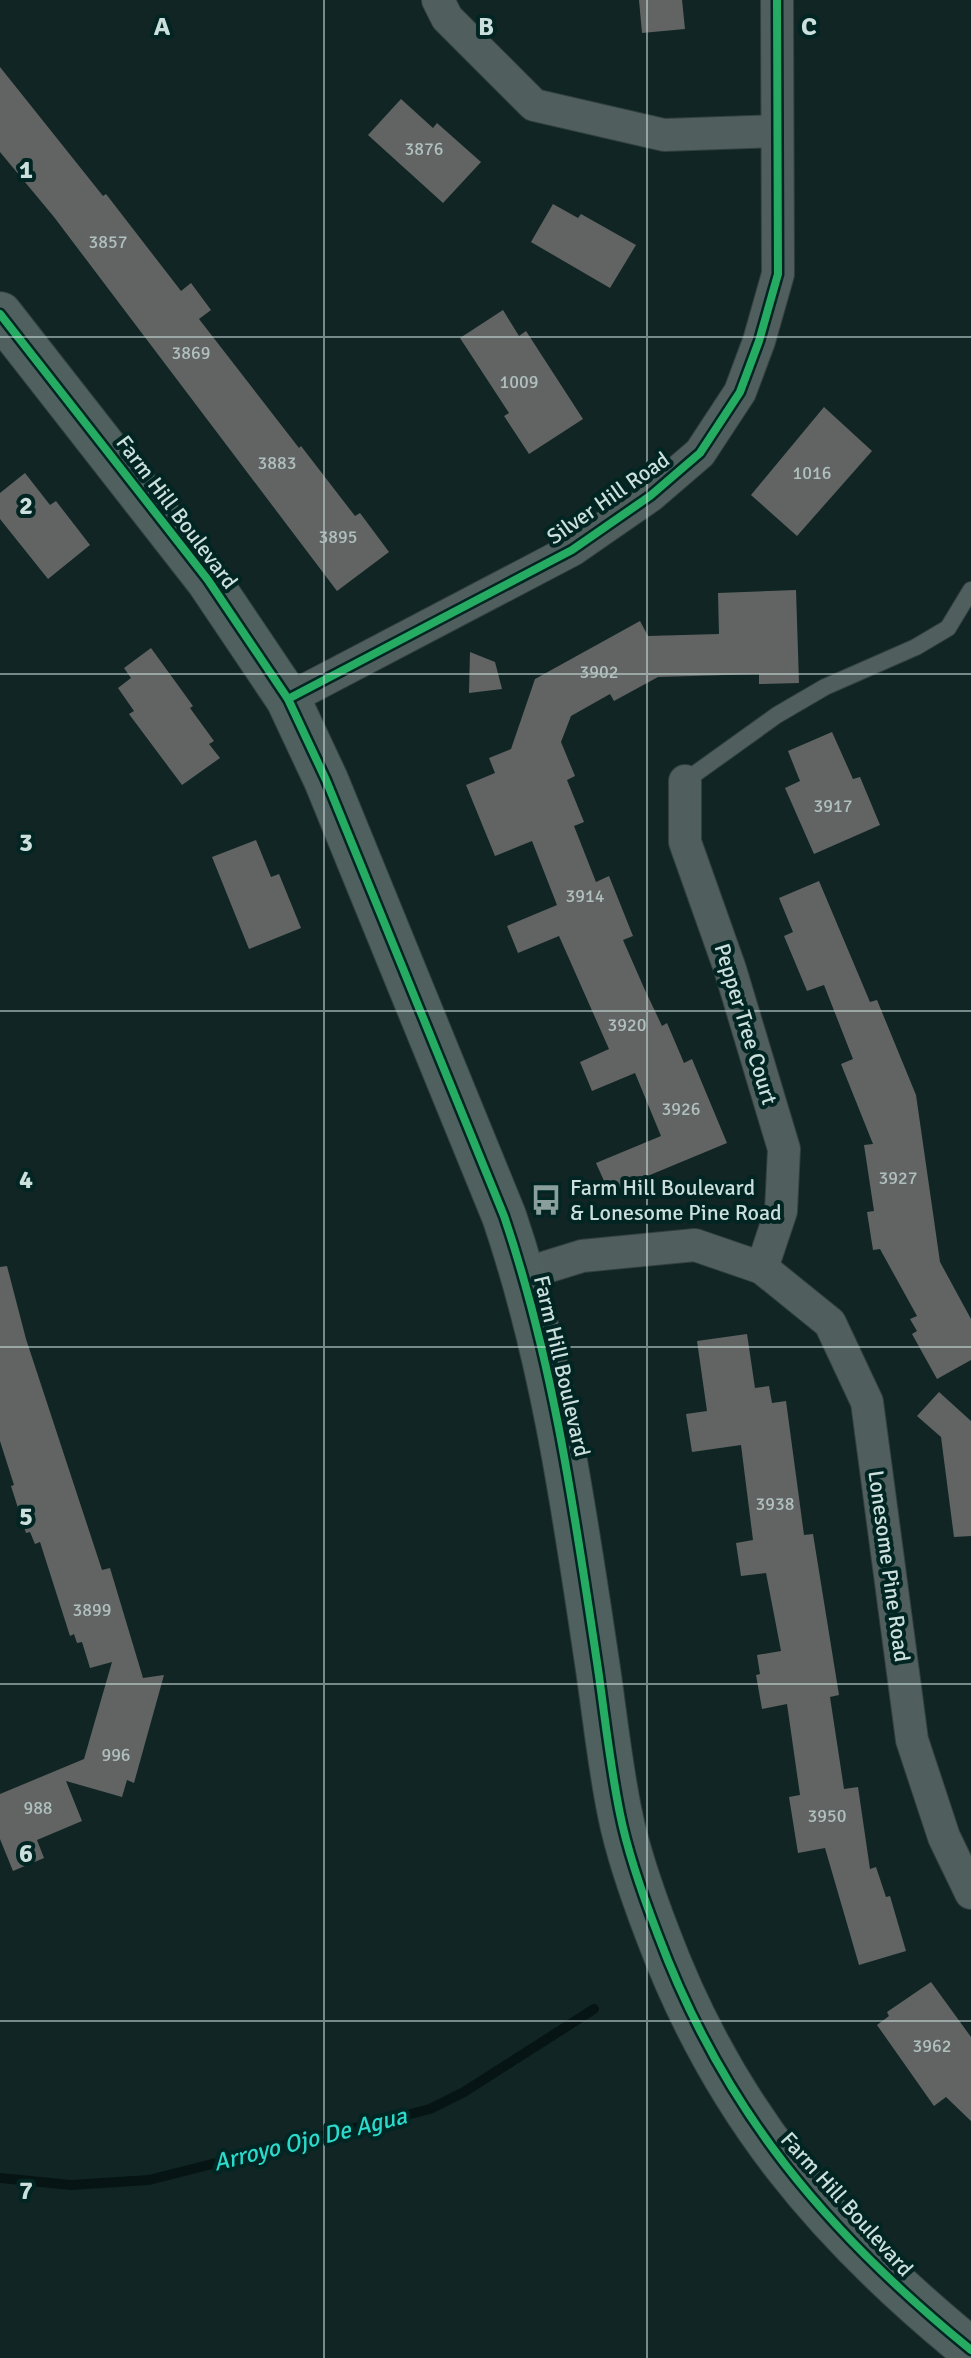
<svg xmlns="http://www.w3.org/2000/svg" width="971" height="2358" font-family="Signika,sans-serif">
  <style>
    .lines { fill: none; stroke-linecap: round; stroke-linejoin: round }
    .stream { stroke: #061514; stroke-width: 10 }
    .building { fill: #616463 }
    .service-casing { stroke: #32413f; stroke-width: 18 }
    .minor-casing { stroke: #32413f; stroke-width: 34 }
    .secondary-casing { stroke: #32413f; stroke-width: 46 }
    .service { stroke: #505f5d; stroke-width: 16 }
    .minor { stroke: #505f5d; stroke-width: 32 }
    .secondary { stroke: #4f605e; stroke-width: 44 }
    .cycleway-casing { stroke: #002522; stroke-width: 13 }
    .cycleway { stroke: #26ab63; stroke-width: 8 }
    .grid { fill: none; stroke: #cbdfdc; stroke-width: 2; stroke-opacity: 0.55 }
    .labels { text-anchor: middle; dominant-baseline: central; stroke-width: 8; stroke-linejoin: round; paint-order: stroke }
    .number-label { font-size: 18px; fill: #b0c0be }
    .street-label { font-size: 22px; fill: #cbdfdc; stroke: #002522 }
    .poi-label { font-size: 22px; fill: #cbdfdc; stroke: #002522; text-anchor: start }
    .water-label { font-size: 24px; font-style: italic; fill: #2bdacb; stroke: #002522 }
    .grid-label { font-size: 26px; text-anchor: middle; font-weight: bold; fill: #cbdfdc; stroke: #002522; stroke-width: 8; stroke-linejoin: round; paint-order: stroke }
  </style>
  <rect width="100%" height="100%" fill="#112624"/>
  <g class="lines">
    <!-- stream -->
    <polyline class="stream" points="0,2178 71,2185 149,2180 430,2109 464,2092 594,2009"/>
  </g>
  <!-- building -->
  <g class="building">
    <polygon points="639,0 682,0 685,29 642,33"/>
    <polygon points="0,67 103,196 106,194 181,291 191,283 211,310 199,319 299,448 301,446 355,516 360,513 389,552 337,591 54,217 0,152"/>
    <polygon points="401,99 433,128 437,123 481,162 443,203 368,135"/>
    <polygon points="553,204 578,218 581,214 636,245 610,288 531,242"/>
    <polygon points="503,310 519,336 526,331 583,419 529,454 504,416 509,413 460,338"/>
    <polygon points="824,407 872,451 797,536 751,495"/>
    <polygon points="25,473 50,505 56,501 90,545 48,579 0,519 0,493"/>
    <polygon points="796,590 799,683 759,684 759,674 658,677 614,701 610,694 571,716 561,742 575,776 567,780 584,822 574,826 596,882 609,876 633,936 623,940 644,988 662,1026 667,1023 684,1063 692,1059 727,1143 609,1192 596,1163 661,1136 635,1073 592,1091 580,1062 609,1049 559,936 518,953 507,926 557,905 532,841 495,856 466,785 495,773 489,758 511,749 535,679 640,621 648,636 719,634 718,593"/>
    <polygon points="151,648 193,706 190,708 214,741 209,744 220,758 182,785 129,714 134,711 118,688 131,678 124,668"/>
    <polygon points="470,652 495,662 502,689 469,693"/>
    <polygon points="832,732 853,779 860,777 880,825 814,854 785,788 800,781 788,751"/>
    <polygon points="256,840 271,877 279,874 301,928 249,949 212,857"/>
    <polygon points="819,881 870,1002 877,1000 916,1095 940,1262 971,1319 971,1360 937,1379 912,1334 917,1331 910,1319 917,1316 880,1249 873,1250 867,1212 874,1211 864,1145 873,1144 841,1064 853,1059 824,985 807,991 784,936 793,932 779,898"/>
    <polygon points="7,1266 26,1339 102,1570 110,1568 143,1678 164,1675 134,1783 127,1780 122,1797 66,1781 82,1821 37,1840 44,1858 13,1871 0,1839 0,1794 84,1759 112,1662 90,1668 82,1642 77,1643 74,1634 70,1636 40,1542 35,1544 30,1532 26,1533 11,1486 14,1485 0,1441 0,1267"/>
    <polygon points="747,1334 755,1388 769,1386 772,1403 786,1401 804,1535 813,1534 839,1695 830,1697 844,1789 858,1787 870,1869 876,1867 886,1897 890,1896 906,1951 859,1965 825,1848 798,1853 789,1797 800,1795 787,1704 762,1709 756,1675 760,1674 757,1655 781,1651 766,1573 741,1576 736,1543 753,1540 741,1445 692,1452 686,1414 707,1411 697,1341"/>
    <polygon points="939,1392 971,1421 971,1536 954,1537 941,1437 917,1416"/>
    <polygon points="931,1982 971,2037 971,2121 946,2097 934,2106 877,2025 889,2016 887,2012"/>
  </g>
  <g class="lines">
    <defs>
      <polyline id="service" points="685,781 777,715 825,687 916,647 948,628 971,590"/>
      <g id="minor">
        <polyline points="438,0 447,18 534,105 664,135 775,131"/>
        <polyline points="288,699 572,550 650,496 700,453 740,392 759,341 778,274 777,0"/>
        <polyline points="685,781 685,842 730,969 784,1149 781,1211 762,1268"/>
        <polyline points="524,1274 582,1256 695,1245 762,1268 830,1323 867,1402 912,1740 944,1837 971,1893"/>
      </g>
      <path id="secondary" d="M0,314L208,580L288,699L326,780L504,1216C554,1363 575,1516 598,1669C605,1717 610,1766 620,1814C628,1854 643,1896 658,1935C724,2111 826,2232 971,2350"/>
    </defs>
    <!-- service casing -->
    <use href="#service" class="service-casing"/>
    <!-- minor casing -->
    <use href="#minor" class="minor-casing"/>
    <!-- secondary casing -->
    <use href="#secondary" class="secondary-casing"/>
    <!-- service -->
    <use href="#service" class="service"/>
    <!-- minor -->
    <use href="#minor" class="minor"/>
    <!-- secondary -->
    <use href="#secondary" class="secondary"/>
    <defs>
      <g id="cycleway">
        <path d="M0,314L208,580L288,699L326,780L504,1216C554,1363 575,1516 598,1669C605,1717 610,1766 620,1814C628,1854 643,1896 658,1935C724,2111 826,2232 971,2350"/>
        <polyline points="288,699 572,550 650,496 700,453 740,392 759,341 778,274 777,0"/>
      </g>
    </defs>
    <!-- cycleway casing -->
    <use href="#cycleway" class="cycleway-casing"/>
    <!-- cycleway -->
    <use href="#cycleway" class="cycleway"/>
  </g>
  <!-- grid -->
  <path class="grid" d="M324,0V2358M647,0V2358M0,337H971M0,674H971M0,1011H971M0,1347H971M0,1684H971M0,2021H971"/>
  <!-- icons -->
  <defs>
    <symbol id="bus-bare" viewBox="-9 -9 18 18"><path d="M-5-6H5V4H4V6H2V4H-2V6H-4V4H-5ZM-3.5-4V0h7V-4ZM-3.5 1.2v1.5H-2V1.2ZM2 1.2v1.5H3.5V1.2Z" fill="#8a9e9c" stroke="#002522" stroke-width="2.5" paint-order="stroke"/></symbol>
  </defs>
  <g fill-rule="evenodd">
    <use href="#bus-bare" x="524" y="1178" width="44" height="44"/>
  </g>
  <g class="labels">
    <!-- number labels -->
    <g class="number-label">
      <text x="424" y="149">3876</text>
      <text x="108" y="242">3857</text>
      <text x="191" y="353">3869</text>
      <text x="519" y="382">1009</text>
      <text x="277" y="463">3883</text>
      <text x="812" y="473">1016</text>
      <text x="338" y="537">3895</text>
      <text x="599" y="672">3902</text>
      <text x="833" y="806">3917</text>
      <text x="585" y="896">3914</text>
      <text x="627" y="1025">3920</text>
      <text x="681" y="1109">3926</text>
      <text x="898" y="1178">3927</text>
      <text x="775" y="1504">3938</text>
      <text x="92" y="1610">3899</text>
      <text x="116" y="1755">996</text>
      <text x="38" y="1808">988</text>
      <text x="827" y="1816">3950</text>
      <text x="932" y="2046">3962</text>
    </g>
    <!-- street labels -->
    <g class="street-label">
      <text transform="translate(608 498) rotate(-35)">Silver Hill Road</text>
      <text transform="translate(177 512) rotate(53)">Farm Hill Boulevard</text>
      <text transform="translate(746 1024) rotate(73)">Pepper Tree Court</text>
      <text transform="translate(562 1366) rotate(77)">Farm Hill Boulevard</text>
      <text transform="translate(889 1566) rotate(82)">Lonesome Pine Road</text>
      <text transform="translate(847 2204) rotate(48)">Farm Hill Boulevard</text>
    </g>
    <!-- poi labels -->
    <g class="poi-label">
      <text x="570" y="1187">Farm Hill Boulevard<tspan x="570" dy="25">&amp; Lonesome Pine Road</tspan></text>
    </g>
    <!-- water labels -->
    <g class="water-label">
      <text transform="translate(310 2139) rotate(-14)">Arroyo Ojo De Agua</text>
    </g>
  </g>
  <g class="grid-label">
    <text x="162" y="35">A</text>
    <text x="486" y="35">B</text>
    <text x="809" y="35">C</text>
    <text x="26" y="178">1</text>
    <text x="26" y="514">2</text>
    <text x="26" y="851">3</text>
    <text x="26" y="1188">4</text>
    <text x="26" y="1525">5</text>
    <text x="26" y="1862">6</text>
    <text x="26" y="2199">7</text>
  </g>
</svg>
